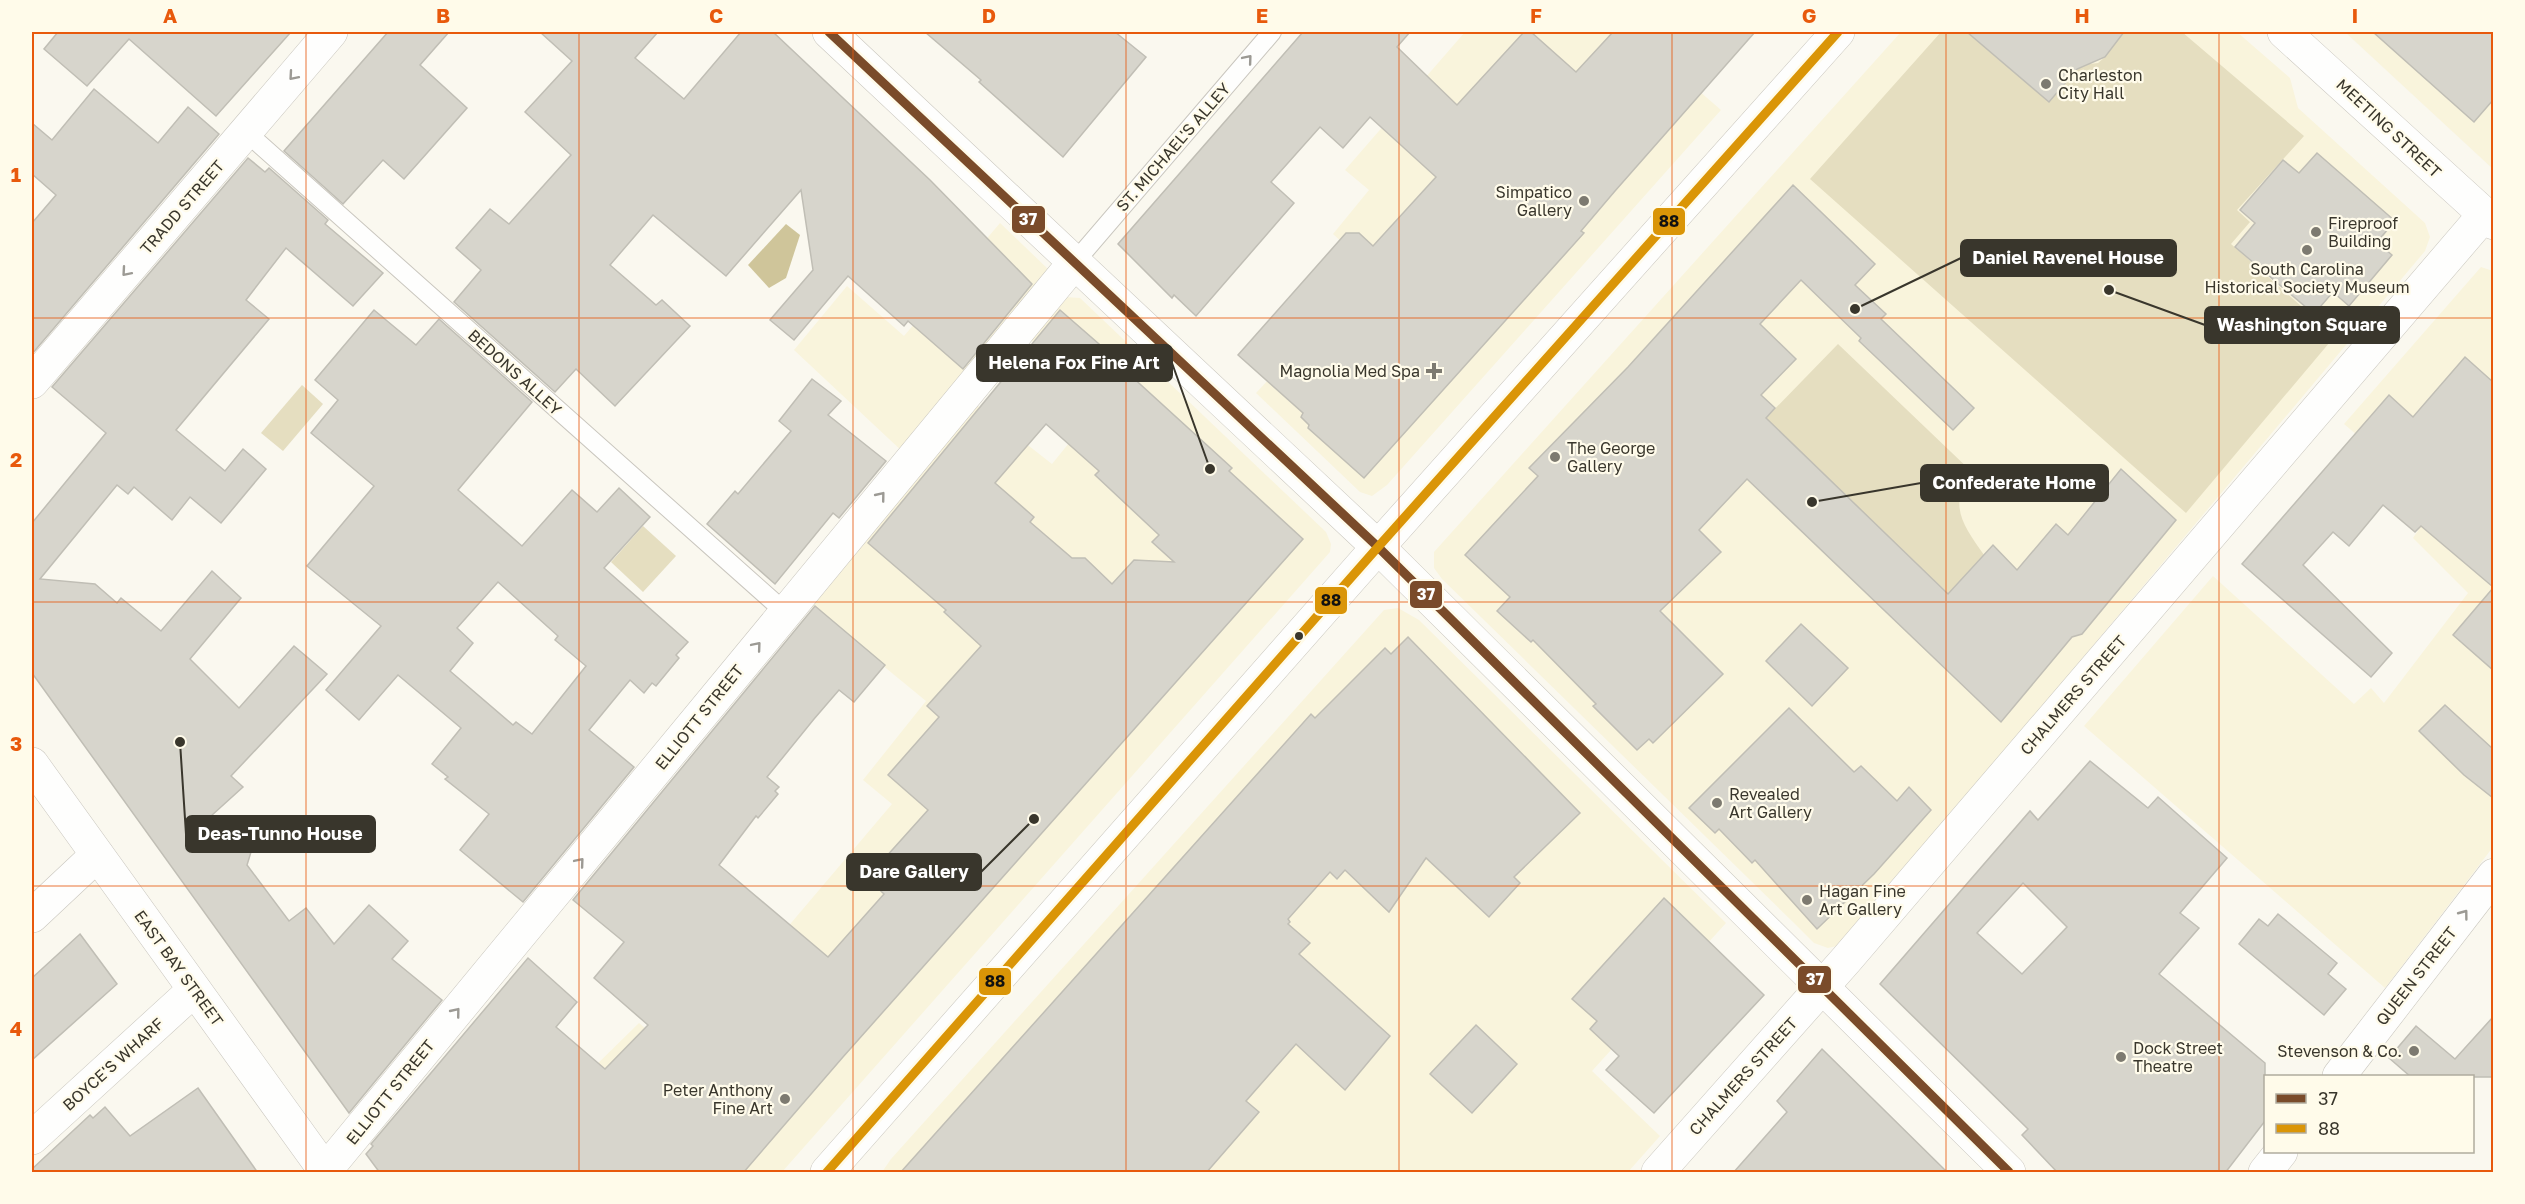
<svg xmlns="http://www.w3.org/2000/svg" width="2525" height="1204" font-family="'Golos Text',sans-serif">
  <style>
    .built { fill: #f9f4dc }
    .green { fill: #e5dec0 }
    .water { fill: #cfc59a }
    .building { fill: #d7d5cc; stroke: #c0beb5; stroke-width: 1.5; fill-rule: evenodd }
    .lines { fill: none; stroke-linecap: round; stroke-linejoin: round }
    .lane-casing { stroke: #c9c6be; stroke-width: 20 }
    .street-casing { stroke: #c9c6be; stroke-width: 34 }
    .secondary-casing { stroke: #c9c6be; stroke-width: 34 }
    .lane { stroke: #fefefd; stroke-width: 18 }
    .street { stroke: #fefefd; stroke-width: 33 }
    .secondary { stroke: #fefefd; stroke-width: 33 }
    .bus-1-casing { stroke: #fffbea; stroke-width: 14 }
    .bus-2-casing { stroke: #fffbea; stroke-width: 14 }
    .bus-1 { stroke: #7a4b2a; stroke-width: 9 }
    .bus-2 { stroke: #da9507; stroke-width: 9 }
    .oneway { stroke: #9c9a94 }
    .grid { fill: none; stroke: #e8590c; stroke-width: 1.5; stroke-opacity: 0.55 }
    .poi-dot { fill: #7d7a70; stroke: #fffbea; stroke-width: 2 }
    .bus-dot { fill: #39362c; stroke: #fffbea; stroke-width: 2 }
    .labels { text-anchor: middle; dominant-baseline: central; stroke-width: 4.5; stroke-linejoin: round; paint-order: stroke }
    .poi-label { font-size: 16px; fill: #39362c; stroke: #fffbea; text-anchor: start }
    .street-label { font-size: 16px; fill: #39362c; stroke: #fffbea }
    .leader { fill: none; stroke: #39362c; stroke-width: 2 }
    .callout-dot { fill: #39362c; stroke: #fffbea; stroke-width: 2 }
    .callout { fill: #39362c; stroke: #39362c; stroke-width: 2 }
    .callout-label { font-size: 18px; text-anchor: middle; font-weight: bold; fill: #fff }
    .line-badge { stroke: #fffbea; stroke-width: 2 }
    .badge-label { font-size: 16px; text-anchor: middle; font-weight: bold; fill: #fff }
    .pale-badge-label { font-size: 16px; text-anchor: middle; font-weight: bold; fill: #111 }
    .neatline { fill: none; stroke: #e8590c; stroke-width: 2 }
    .grid-label { font-size: 20px; text-anchor: middle; font-weight: bold; fill: #e8590c }
  </style>
  <rect width="100%" height="100%" fill="#faf8ef"/>
  <!-- built -->
  <g class="built">
    <polygon points="1465,32 1631,32 1721,110 1387,485 1372,496 1360,492 1256,393 1371,269 1333,234 1369,190 1345,170"/>
    <polygon points="1901,32 2237,32 2290,78 2298,108 2425,223 2430,237 2425,251 1841,945 1828,948 1814,943 1795,924 1442,579 1434,568 1434,552"/>
    <polygon points="2345,32 2493,32 2493,169"/>
    <polygon points="1000,223 1049,270 904,453 794,350 847,286 904,336"/>
    <polygon points="2481,267 2493,271 2493,847 2385,988 2084,726 2213,576 2354,704 2371,688 2384,703 2468,593 2413,538 2437,503 2344,424"/>
    <polygon points="1064,297 1080,298 1326,532 1331,544 1330,552 782,1172 590,1172 541,1119 639,1023 697,1073 746,976 892,804 863,780 926,701 809,605 974,403 1052,464 1103,401 1027,337"/>
    <polygon points="1398,608 1419,620 1726,923 1592,1071 1660,1136 1628,1172 882,1172 891,1159 1384,610"/>
  </g>
  <!-- green -->
  <g class="green">
    <polygon points="1941,32 1968,32 2049,102 2081,65 2098,63 2105,57 2109,52 2111,32 2182,32 2304,136 2237,210 2250,222 2231,244 2335,336 2186,513 1810,179"/>
    <path d="M1838,344L1973,473C1946,504 1964,526 1984,555L1948,594L1766,418Z"/>
    <polygon points="302,385 323,404 283,451 261,433"/>
    <polygon points="643,526 676,556 643,592 611,562"/>
  </g>
  <!-- water -->
  <polygon class="water" points="786,224 800,235 786,278 769,288 748,265"/>
  <!-- building -->
  <g class="building">
    <polygon points="58,32 291,32 216,116 129,39 87,86 44,49"/>
    <polygon points="388,32 449,32 420,65 467,108 404,179 383,160 343,204 284,151"/>
    <polygon points="540,32 658,32 635,58 684,99 741,32 773,32 930,180 1032,284 963,369 908,321 904,326 848,276 794,340 770,320 813,270 801,190 726,276 653,215 610,265 656,305 662,300 690,326 615,406 576,369 555,392 454,302 481,270 456,248 490,209 509,224 571,155 525,112 572,61"/>
    <polygon points="925,32 1115,32 1146,57 1063,157 979,82 981,80"/>
    <polygon points="1303,32 1410,32 1397,47 1457,105 1524,32 1531,32 1576,72 1613,32 1755,32 1615,191 1581,231 1584,233 1364,478 1308,428 1309,425 1301,417 1303,413 1238,355 1346,233 1359,233 1373,246 1436,177 1370,117 1343,148 1320,127 1271,182 1294,203 1196,316 1174,295 1172,298 1118,244"/>
    <polygon points="1967,32 2124,32 2105,57 2077,69 2049,102"/>
    <polygon points="2373,32 2493,32 2493,100 2474,122"/>
    <polygon points="94,89 158,143 188,107 219,134 32,354 32,223 56,195 32,174 32,123 52,140"/>
    <polygon points="2317,153 2395,221 2377,242 2392,255 2349,306 2333,292 2314,314 2235,247 2255,223 2240,210 2283,160 2299,173"/>
    <polygon points="248,158 265,172 269,168 328,220 325,224 383,273 353,306 286,248 246,300 269,319 176,430 225,471 243,449 266,469 221,523 190,497 172,520 134,487 128,494 117,485 40,579 95,584 117,603 121,598 161,631 212,571 241,598 190,659 239,708 294,646 327,674 231,776 243,787 211,816 237,851 251,852 247,865 289,921 306,908 334,944 369,905 408,941 392,959 442,1000 349,1113 32,673 32,523 106,433 52,387"/>
    <polygon points="1793,185 1875,264 1855,285 1886,314 1881,319 1974,408 1953,430 1859,341 1861,338 1801,280 1760,324 1796,359 1761,395 1775,408 1766,418 1948,594 1993,545 2017,570 2056,524 2068,535 2121,469 2176,520 2082,634 2072,637 2001,722 1747,479 1699,530 1721,552 1660,611 1723,674 1653,743 1649,739 1637,750 1593,706 1596,704 1533,640 1531,642 1497,611 1510,597 1465,555 1538,476 1529,468 1628,367"/>
    <path d="M374,310L416,345L439,319L532,402L458,490L522,546L572,490L597,512L619,488L650,517L604,568L688,642L676,655L679,658L656,686L652,683L644,693L630,680L589,730L634,767L523,902L460,850L489,814L445,779L448,777L432,764L461,728L398,675L359,720L326,690L381,626L307,566L374,486L311,433L338,400L315,380ZM498,582L558,636L555,640L586,666L532,734L516,722L513,725L450,671L473,643L457,628Z"/>
    <path d="M1060,310L1107,351L1106,353L1232,468L1229,471L1303,539L843,1057L743,1173H380L366,1154L373,1146L371,1144L528,958L577,1002L556,1027L605,1069L648,1025L594,978L624,942L573,900L815,606L885,665L854,702L839,690L814,719L767,777L779,787L775,791L778,794L758,818L756,816L719,865L828,957L884,894L867,878L928,810L888,775L939,717L927,706L981,646L944,612L946,610L868,543ZM1046,424L1099,471L1095,475L1159,535L1152,542L1174,562L1134,560L1112,584L1085,558H1072L1030,522L1034,517L995,483Z"/>
    <polygon points="2465,357 2493,382 2493,587 2421,526 2415,532 2383,505 2349,546 2333,532 2303,565 2392,653 2371,677 2242,564 2389,395 2413,417"/>
    <polygon points="812,379 841,401 828,415 886,461 839,518 833,513 775,584 707,524 735,491 738,494 791,431 779,421"/>
    <polygon points="2493,588 2493,670 2453,635"/>
    <polygon points="1801,624 1848,668 1812,706 1766,661"/>
    <polygon points="1408,637 1580,813 1514,877 1520,883 1489,917 1426,858 1389,912 1345,870 1337,879 1330,872 1288,919 1290,922 1288,924 1310,943 1299,954 1390,1036 1345,1090 1296,1044 1246,1101 1259,1112 1206,1173 900,1173 1311,714 1315,718 1385,648 1391,654"/>
    <polygon points="2445,705 2493,749 2493,798 2464,775 2419,731"/>
    <polygon points="1789,708 1854,772 1861,766 1897,801 1909,787 1931,810 1874,874 1817,929 1755,860 1752,863 1719,829 1715,833 1689,808"/>
    <path d="M2090,761L2148,808L2158,797L2227,858L2180,913L2199,928L2159,974L2265,1063V1121L2225,1173H2058L2022,1135L2028,1129L1880,984L2030,811L2038,820ZM2023,883L2067,927L2022,974L1977,933Z"/>
    <polygon points="1664,898 1764,995 1654,1113 1606,1070 1619,1056 1590,1029 1597,1021 1572,999"/>
    <polygon points="2278,914 2337,963 2328,974 2346,989 2324,1015 2239,944 2259,919 2268,926"/>
    <polygon points="80,934 117,984 32,1060 32,978"/>
    <polygon points="2493,1017 2493,1077 2411,1077 2389,1058 2416,1026 2455,1059"/>
    <polygon points="1476,1025 1517,1064 1472,1113 1430,1074"/>
    <polygon points="1822,1049 1878,1104 1948,1173 1733,1173 1787,1112 1777,1101"/>
    <polygon points="198,1088 258,1173 32,1173 32,1169 90,1115 93,1118 105,1107 130,1136"/>
  </g>
  <g class="lines">
    <defs>
      <g id="lane">
        <polyline points="246,132 785,612"/>
        <polyline points="1074,263 1272,32"/>
      </g>
      <g id="street">
        <polyline points="32,382 331,32"/>
        <polyline points="32,916 97,855"/>
        <polyline points="32,1138 194,990"/>
        <polyline points="325,1171 1074,263"/>
        <polyline points="1658,1172 1846,960 2484,215"/>
      </g>
      <g id="secondary">
        <polyline points="829,32 1378,547 2009,1172"/>
        <polyline points="2284,32 2494,223"/>
        <polyline points="32,764 326,1172"/>
        <polyline points="2339,1076 2494,875"/>
        <polyline points="827,1172 1378,547 1838,32"/>
        <polyline points="2265,1172 2281,1152"/>
      </g>
    </defs>
    <!-- lane casing -->
    <use href="#lane" class="lane-casing"/>
    <!-- street casing -->
    <use href="#street" class="street-casing"/>
    <!-- secondary casing -->
    <use href="#secondary" class="secondary-casing"/>
    <!-- lane -->
    <use href="#lane" class="lane"/>
    <!-- street -->
    <use href="#street" class="street"/>
    <!-- secondary -->
    <use href="#secondary" class="secondary"/>
    <defs>
      <polyline id="bus-1" points="829,32 1378,547 2009,1172"/>
      <polyline id="bus-2" points="827,1172 1378,547 1838,32"/>
    </defs>
    <!-- bus-1 casing -->
    <use href="#bus-1" class="bus-1-casing"/>
    <!-- bus-2 casing -->
    <use href="#bus-2" class="bus-2-casing"/>
    <!-- bus-1 -->
    <use href="#bus-1" class="bus-1"/>
    <!-- bus-2 -->
    <use href="#bus-2" class="bus-2"/>
  </g>
  <!-- one-way arrows -->
  <defs><path id="oneway-chevron" d="M-2-3.5L2.5 0L-2 3.5" fill="none" stroke-width="1.6" stroke-linecap="round" stroke-linejoin="round" transform="scale(1.5)"/></defs>
  <g class="oneway">
    <use href="#oneway-chevron" transform="translate(1248 59) rotate(-50)"/>
    <use href="#oneway-chevron" transform="translate(293 76) rotate(131)"/>
    <use href="#oneway-chevron" transform="translate(126 272) rotate(131)"/>
    <use href="#oneway-chevron" transform="translate(881 496) rotate(-51)"/>
    <use href="#oneway-chevron" transform="translate(757 646) rotate(-50)"/>
    <use href="#oneway-chevron" transform="translate(580 862) rotate(-50)"/>
    <use href="#oneway-chevron" transform="translate(2464 914) rotate(-53)"/>
    <use href="#oneway-chevron" transform="translate(456 1012) rotate(-51)"/>
  </g>
  <!-- grid -->
  <path class="grid" d="M306,32V1172M579,32V1172M853,32V1172M1126,32V1172M1399,32V1172M1672,32V1172M1946,32V1172M2219,32V1172M32,318H2494M32,602H2494M32,886H2494"/>
  <!-- markers -->
  <g class="poi-dot">
    <circle cx="2046" cy="84" r="6"/>
    <circle cx="1584" cy="201" r="6"/>
    <circle cx="2316" cy="232" r="6"/>
    <circle cx="2307" cy="250" r="6"/>
    <path d="M1431 362h6v6h6v6h-6v6h-6v-6h-6v-6h6z"/>
    <circle cx="1555" cy="457" r="6"/>
    <circle cx="1717" cy="803" r="6"/>
    <circle cx="1807" cy="900" r="6"/>
    <circle cx="2414" cy="1051" r="6"/>
    <circle cx="2121" cy="1057" r="6"/>
    <circle cx="785" cy="1099" r="6"/>
  </g>
  <circle class="bus-dot" cx="1299" cy="636" r="5"/>
  <g class="labels">
    <!-- poi labels -->
    <g class="poi-label">
      <text x="2058" y="75">Charleston<tspan x="2058" dy="18">City Hall</tspan></text>
      <text x="1572" y="192" text-anchor="end">Simpatico<tspan x="1572" dy="18">Gallery</tspan></text>
      <text x="2328" y="223">Fireproof<tspan x="2328" dy="18">Building</tspan></text>
      <text x="2307" y="269" text-anchor="middle">South Carolina<tspan x="2307" dy="18">Historical Society Museum</tspan></text>
      <text x="1420" y="371" text-anchor="end">Magnolia Med Spa</text>
      <text x="1567" y="448">The George<tspan x="1567" dy="18">Gallery</tspan></text>
      <text x="1729" y="794">Revealed<tspan x="1729" dy="18">Art Gallery</tspan></text>
      <text x="1819" y="891">Hagan Fine<tspan x="1819" dy="18">Art Gallery</tspan></text>
      <text x="2133" y="1048">Dock Street<tspan x="2133" dy="18">Theatre</tspan></text>
      <text x="2402" y="1051" text-anchor="end">Stevenson &amp; Co.</text>
      <text x="773" y="1090" text-anchor="end">Peter Anthony<tspan x="773" dy="18">Fine Art</tspan></text>
    </g>
    <!-- street labels -->
    <g class="street-label">
      <text transform="translate(2389 128) rotate(43)">MEETING STREET</text>
      <text transform="translate(1173 147) rotate(-49)">ST. MICHAEL'S ALLEY</text>
      <text transform="translate(182 207) rotate(-49)">TRADD STREET</text>
      <text transform="translate(515 372) rotate(42)">BEDONS ALLEY</text>
      <text transform="translate(2073 695) rotate(-49)">CHALMERS STREET</text>
      <text transform="translate(699 717) rotate(-51)">ELLIOTT STREET</text>
      <text transform="translate(179 968) rotate(54)">EAST BAY STREET</text>
      <text transform="translate(2416 976) rotate(-52)">QUEEN STREET</text>
      <text transform="translate(113 1064) rotate(-42)">BOYCE'S WHARF</text>
      <text transform="translate(1743 1076) rotate(-48)">CHALMERS STREET</text>
      <text transform="translate(390 1092) rotate(-51)">ELLIOTT STREET</text>
    </g>
  </g>
  <!-- callouts -->
  <path class="leader" d="M1855 309L1961 258M2109 290L2205 325M1210 469L1172 363M1812 502L1921 483M180 742L186 834M1034 819L981 872"/>
  <g class="callout-dot">
    <circle cx="1855" cy="309" r="6"/>
    <circle cx="2109" cy="290" r="6"/>
    <circle cx="1210" cy="469" r="6"/>
    <circle cx="1812" cy="502" r="6"/>
    <circle cx="180" cy="742" r="6"/>
    <circle cx="1034" cy="819" r="6"/>
  </g>
  <g class="callout">
    <rect x="1961" y="240" width="215" height="36" rx="6"/>
    <rect x="2205" y="307" width="194" height="36" rx="6"/>
    <rect x="977" y="345" width="195" height="36" rx="6"/>
    <rect x="1921" y="465" width="187" height="36" rx="6"/>
    <rect x="186" y="816" width="189" height="36" rx="6"/>
    <rect x="847" y="854" width="134" height="36" rx="6"/>
  </g>
  <g class="callout-label">
    <text x="2068" y="264">Daniel Ravenel House</text>
    <text x="2302" y="331">Washington Square</text>
    <text x="1074" y="369">Helena Fox Fine Art</text>
    <text x="2014" y="489">Confederate Home</text>
    <text x="280" y="840">Deas-Tunno House</text>
    <text x="914" y="878">Dare Gallery</text>
  </g>
  <g class="line-badge">
    <rect x="1011" y="205" width="35" height="29" rx="6" fill="#7a4b2a"/>
    <rect x="1652" y="207" width="34" height="29" rx="6" fill="#da9507"/>
    <rect x="1409" y="580" width="34" height="29" rx="6" fill="#7a4b2a"/>
    <rect x="1314" y="586" width="34" height="29" rx="6" fill="#da9507"/>
    <rect x="1797" y="965" width="35" height="29" rx="6" fill="#7a4b2a"/>
    <rect x="978" y="967" width="34" height="29" rx="6" fill="#da9507"/>
  </g>
  <g class="badge-label">
    <text x="1028" y="225">37</text>
    <text x="1426" y="600">37</text>
    <text x="1815" y="985">37</text>
  </g>
  <g class="pale-badge-label">
    <text x="1669" y="227">88</text>
    <text x="1331" y="606">88</text>
    <text x="995" y="987">88</text>
  </g>
  <!-- border -->
  <rect width="2525" height="1204" fill="none" stroke="#fffbea" stroke-width="66"/>
  <!-- legend -->
  <rect x="2264" y="1075" width="210" height="78" fill="#fffbea" stroke="#b0ac9e" stroke-width="1.5"/>
  <rect x="2276" y="1094" width="30" height="9" fill="#7a4b2a" stroke="#b0ac9e" stroke-width="1.5"/>
  <text x="2318" y="1105" font-size="18" fill="#39362c">37</text>
  <rect x="2276" y="1124" width="30" height="9" fill="#da9507" stroke="#b0ac9e" stroke-width="1.5"/>
  <text x="2318" y="1135" font-size="18" fill="#39362c">88</text>
  <rect x="33" y="33" width="2459" height="1138" class="neatline"/>
  <g class="grid-label">
    <text x="170" y="23">A</text>
    <text x="443" y="23">B</text>
    <text x="716" y="23">C</text>
    <text x="989" y="23">D</text>
    <text x="1262" y="23">E</text>
    <text x="1536" y="23">F</text>
    <text x="1809" y="23">G</text>
    <text x="2082" y="23">H</text>
    <text x="2355" y="23">I</text>
    <text x="16" y="182">1</text>
    <text x="16" y="467">2</text>
    <text x="16" y="751">3</text>
    <text x="16" y="1036">4</text>
  </g>
</svg>
